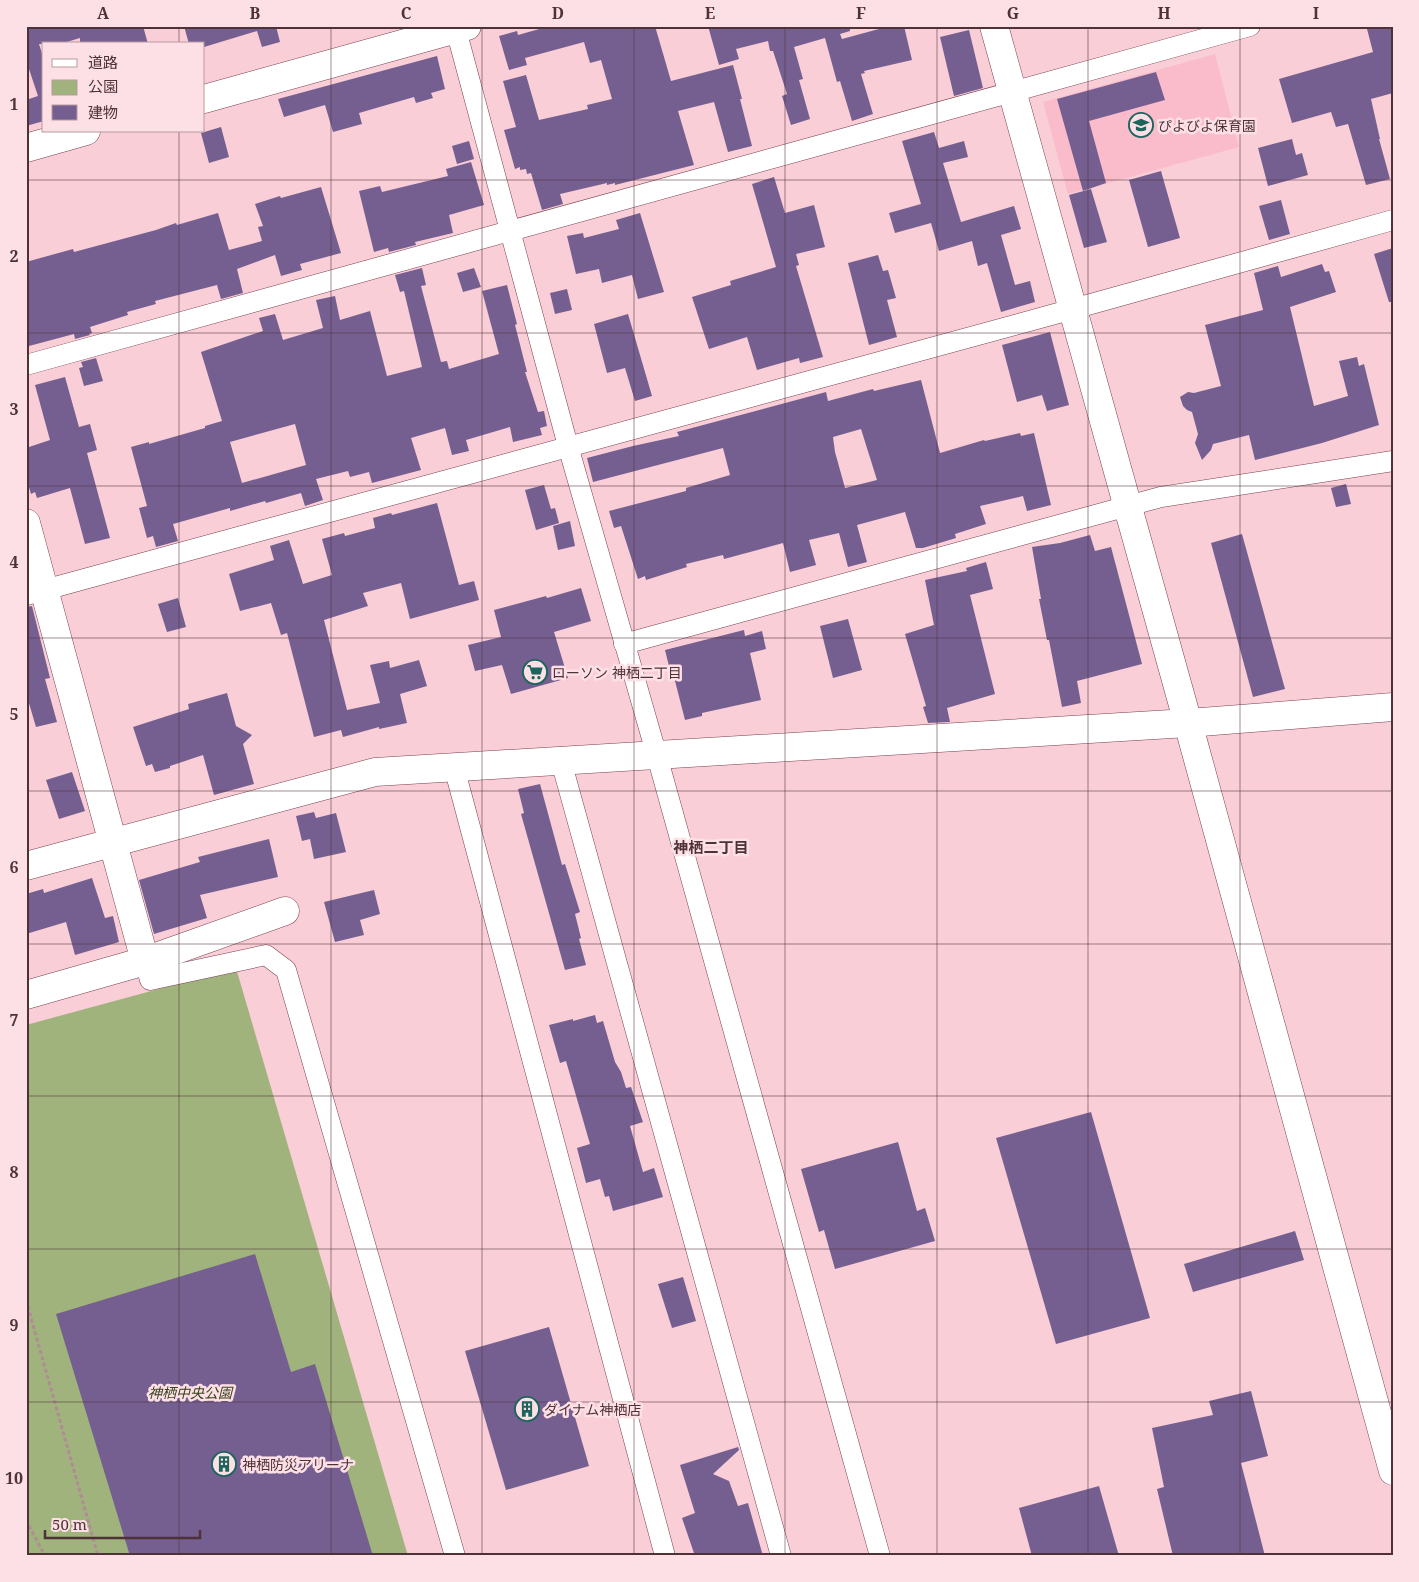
<svg xmlns="http://www.w3.org/2000/svg" width="1419" height="1582" font-family="'Noto Serif','Noto Sans JP',serif">
  <style>
    .built { fill: #fabcca }
    .green { fill: #a0b37d }
    .building { fill: #755f91; fill-rule: evenodd }
    .lines { fill: none; stroke-linecap: round; stroke-linejoin: round }
    .street-casing { stroke: #7b4150; stroke-width: 21 }
    .secondary-casing { stroke: #7b4150; stroke-width: 29 }
    .path { stroke: #b08c94; stroke-width: 3; stroke-dasharray: 4 2.5; stroke-linecap: butt }
    .street { stroke: #fff; stroke-width: 20 }
    .secondary { stroke: #fff; stroke-width: 28 }
    .grid { fill: none; stroke: #4d3238; stroke-width: 1; stroke-opacity: 0.55 }
    .labels { text-anchor: middle; dominant-baseline: central; stroke-width: 5; stroke-linejoin: round; paint-order: stroke }
    .poi-label { font-size: 14px; fill: #4d3238; stroke: #fde0e5; text-anchor: start }
    .park-label { font-size: 14px; font-style: italic; fill: #36431c; stroke: #fde0e5 }
    .neighbourhood-label { font-size: 15px; font-weight: bold; fill: #4d3238; stroke: #fde0e5 }
    .neatline { fill: none; stroke: #4d3238; stroke-width: 2 }
    .grid-label { font-size: 16px; text-anchor: middle; font-weight: bold; fill: #4d3238 }
  </style>
  <rect width="100%" height="100%" fill="#f9ced7"/>
  <!-- built -->
  <polygon class="built" points="1215,54 1239,147 1068,194 1043,102"/>
  <!-- green -->
  <polygon class="green" points="236,968 408,1556 26,1556 26,1025"/>
  <!-- building -->
  <g class="building">
    <polygon points="26,26 34,26 34,27 39,26 143,26 148,44 80,44 80,38 60,44 39,44 44,60 44,121 26,126 26,100 38,96 26,60"/>
    <polygon points="184,26 276,26 280,42 262,47 257,31 204,47 204,44 189,44"/>
    <polygon points="550,26 655,26 671,81 733,65 742,99 740,99 752,146 728,152 714,102 678,111 694,165 615,185 615,183 607,185 607,183 560,194 563,204 542,210 531,173 527,174 526,169 520,170 520,167 515,169 504,130 516,127 503,81 526,75 539,120 588,109 587,105 612,99 601,60 590,63 584,42 525,58 527,65 509,70 499,36 517,31 518,35"/>
    <polygon points="708,26 850,26 850,31 840,34 842,39 890,26 904,26 912,60 864,71 865,73 861,74 873,114 852,121 840,81 837,82 825,38 794,47 803,79 799,80 810,119 791,125 782,96 787,94 773,51 770,51 768,41 736,49 739,59 719,65"/>
    <polygon points="1378,26 1393,26 1393,93 1371,99 1380,139 1379,139 1390,179 1366,185 1348,124 1336,127 1331,112 1292,123 1279,79 1373,52 1367,29"/>
    <polygon points="969,30 983,88 954,96 940,37"/>
    <polygon points="437,56 445,89 431,93 433,98 416,103 414,97 359,113 362,124 333,132 325,105 284,117 278,99"/>
    <polygon points="1156,72 1165,100 1089,121 1106,183 1083,191 1057,99"/>
    <polygon points="221,127 229,157 209,163 201,133"/>
    <polygon points="934,132 939,148 964,141 968,157 943,163 961,222 1014,206 1021,229 1001,235 1015,285 1030,281 1035,302 1001,312 987,263 978,266 972,241 939,251 931,223 895,233 889,213 921,204 902,141"/>
    <polygon points="1292,139 1296,155 1302,153 1308,175 1268,186 1258,148"/>
    <polygon points="469,141 474,159 457,164 452,146"/>
    <polygon points="471,162 484,205 449,215 453,233 415,242 416,245 389,252 388,248 374,252 359,191 380,186 382,192 448,176 446,169"/>
    <polygon points="1161,171 1180,238 1148,247 1129,180"/>
    <polygon points="774,177 785,213 814,205 825,247 796,254 799,265 796,266 823,357 800,363 799,358 757,370 747,337 709,349 692,297 731,285 730,281 776,267 752,184"/>
    <polygon points="321,187 341,253 300,264 302,270 281,276 275,255 237,269 243,293 221,299 217,285 155,301 156,304 127,312 128,315 90,327 92,333 89,334 90,335 75,339 74,334 29,346 26,336 26,262 73,249 74,252 156,230 176,223 177,225 218,213 229,250 262,241 258,227 263,226 255,204 280,196 281,198"/>
    <polygon points="1091,189 1107,242 1084,248 1069,195"/>
    <polygon points="1281,200 1290,234 1269,240 1259,206"/>
    <polygon points="640,213 664,292 638,299 632,275 602,283 599,269 576,274 567,236 583,233 584,238 619,229 616,220"/>
    <polygon points="1393,248 1393,302 1389,302 1374,254"/>
    <polygon points="878,255 883,271 888,270 896,298 887,300 897,337 869,345 848,263"/>
    <polygon points="1322,264 1325,272 1329,271 1336,292 1290,307 1314,406 1348,396 1339,361 1357,357 1359,366 1364,364 1379,425 1322,443 1255,460 1249,435 1213,444 1211,450 1202,460 1195,443 1198,434 1192,412 1187,410 1183,406 1180,397 1188,392 1194,393 1221,386 1205,325 1263,310 1254,273 1278,266 1281,277"/>
    <path d="M422,268L426,285L421,286L441,362L447,361L449,369L499,354L482,291L507,285L517,324L515,325L527,372H525L538,412L544,411L547,426L540,428L542,435L513,442L510,427L466,440L469,451L452,455L445,428L411,438L421,470L372,483L369,472L350,477L348,471L316,479L323,500L305,506L301,493L266,503L265,501L230,511V508L173,524L178,541L156,547L153,536L147,538L139,508L147,506L131,447L149,442V444L205,428V426L222,421L201,352L263,331L259,318L275,314L283,340L323,328L316,300L335,296L340,320L370,311L387,376L422,367L404,291L400,292L395,275ZM295,424L306,465L242,483L230,442Z"/>
    <polygon points="474,268 481,287 463,292 457,273"/>
    <polygon points="567,289 572,310 555,314 550,293"/>
    <polygon points="628,314 652,396 635,401 625,368 607,373 594,324"/>
    <polygon points="1050,332 1069,405 1047,411 1042,395 1017,402 1002,345"/>
    <polygon points="96,358 103,381 84,386 79,368 83,367 81,362"/>
    <polygon points="65,377 79,427 90,424 97,450 87,453 110,538 85,544 70,488 37,498 35,492 31,494 26,477 26,448 50,440 35,385"/>
    <path d="M921,380L940,453L984,440L985,441L1020,433L1021,436L1034,433L1051,505L1027,511L1023,496L980,506L986,524L955,534L956,538L923,548H916L905,512L857,525L867,562L848,567L839,533L809,540L816,565L790,572L783,543L724,559L723,555L686,564L687,567L646,580L645,576L638,579L621,526L614,528L609,511L686,491V488L730,475L723,448L593,482L587,458L633,446L679,436L677,432L826,392L828,401L873,389L874,391ZM861,429L877,480L845,488L835,452L833,437Z"/>
    <polygon points="1346,484 1351,504 1336,507 1331,488"/>
    <polygon points="544,485 551,509 555,508 559,523 536,530 525,490"/>
    <polygon points="437,503 459,585 474,581 479,600 410,619 401,583 363,593 368,606 324,620 347,710 380,703 370,665 389,661 390,668 419,660 427,686 400,694 407,723 379,729 379,727 343,737 341,730 314,737 287,633 281,635 271,603 240,611 229,574 274,560 270,546 289,540 303,584 332,575 322,539 344,533 345,536 375,528 373,518 391,513 392,515"/>
    <polygon points="570,521 575,546 558,550 553,526"/>
    <polygon points="1242,534 1285,689 1253,697 1211,543"/>
    <polygon points="1090,535 1095,551 1111,547 1142,664 1077,681 1081,703 1062,707 1049,640 1047,640 1039,599 1041,599 1032,547 1060,543"/>
    <polygon points="986,562 993,589 970,595 995,694 947,708 950,722 928,723 923,707 926,706 905,634 934,625 925,580 967,571 966,568"/>
    <polygon points="581,588 591,621 554,632 568,678 511,694 502,665 475,671 468,645 501,637 494,610 546,596 547,598"/>
    <polygon points="178,598 186,627 167,632 158,604"/>
    <polygon points="32,606 50,678 45,679 57,722 36,727 26,693 26,607"/>
    <polygon points="848,619 862,670 833,678 820,626"/>
    <polygon points="744,630 745,636 762,631 766,649 750,653 761,700 702,713 702,716 685,720 673,673 671,674 665,650"/>
    <polygon points="227,693 236,726 252,735 243,744 254,784 214,795 203,755 170,766 170,768 155,772 152,764 146,766 133,727 189,709 188,704"/>
    <polygon points="72,772 85,811 59,819 46,780"/>
    <polygon points="540,784 562,865 565,864 580,912 575,914 581,938 579,939 586,965 565,970 521,814 524,813 518,789"/>
    <polygon points="314,812 316,818 336,813 346,852 314,859 310,839 302,841 296,816"/>
    <polygon points="269,839 278,877 200,895 207,918 154,934 139,880 200,862 198,857"/>
    <polygon points="92,878 105,918 113,916 119,942 75,955 66,922 26,934 26,894 43,889 44,893"/>
    <polygon points="374,890 380,914 360,920 364,935 335,942 324,902"/>
    <polygon points="595,1015 597,1023 603,1021 615,1062 621,1072 626,1088 631,1087 643,1122 630,1126 643,1172 654,1168 663,1197 613,1211 609,1196 605,1197 600,1179 586,1183 577,1148 590,1144 566,1061 560,1063 549,1025 573,1019 573,1021"/>
    <polygon points="1091,1112 1150,1318 1056,1344 996,1138"/>
    <polygon points="898,1142 917,1211 925,1208 935,1241 835,1269 824,1230 819,1232 801,1169"/>
    <polygon points="1295,1231 1304,1260 1193,1292 1184,1264"/>
    <polygon points="255,1254 291,1372 315,1364 373,1556 130,1556 56,1314"/>
    <polygon points="683,1277 696,1321 672,1328 658,1284"/>
    <polygon points="549,1327 589,1466 506,1490 465,1351"/>
    <polygon points="1251,1391 1268,1456 1241,1463 1265,1556 1173,1556 1157,1489 1164,1487 1152,1428 1213,1415 1209,1401"/>
    <polygon points="738,1447 739,1450 713,1474 729,1481 738,1506 748,1503 763,1556 695,1556 682,1518 695,1513 680,1465"/>
    <polygon points="1099,1486 1119,1556 1032,1556 1019,1508"/>
  </g>
  <g class="lines">
    <defs>
      <g id="street">
        <polyline points="455,26 568,446 657,756 880,1556"/>
        <polyline points="26,365 1250,26"/>
        <polyline points="26,595 1073,309 1393,220"/>
        <polyline points="624,644 1161,497 1393,461"/>
        <polyline points="561,761 781,1556"/>
        <polyline points="454,767 665,1556"/>
        <polyline points="145,961 150,980 266,955 286,970 455,1556"/>
      </g>
      <g id="secondary">
        <polyline points="994,26 1188,723 1393,1471"/>
        <polyline points="204,99 467,26"/>
        <polyline points="26,148 86,131"/>
        <polyline points="26,523 145,961"/>
        <polyline points="26,866 375,772 1188,723 1393,707"/>
        <polyline points="26,995 145,961 285,911"/>
      </g>
    </defs>
    <!-- street casing -->
    <use href="#street" class="street-casing"/>
    <!-- secondary casing -->
    <use href="#secondary" class="secondary-casing"/>
    <!-- path -->
    <g class="path">
      <polyline points="26,1300 98,1556"/>
      <polyline points="26,1520 45,1556"/>
    </g>
    <!-- street -->
    <use href="#street" class="street"/>
    <!-- secondary -->
    <use href="#secondary" class="secondary"/>
  </g>
  <!-- grid -->
  <path class="grid" d="M179,26V44M331,26V1556M482,26V1556M634,26V1556M785,26V1556M937,26V1556M1088,26V1556M1240,26V1556M179,131V1556M26,180H1393M26,333H1393M26,486H1393M26,638H1393M26,791H1393M26,944H1393M26,1096H1393M26,1249H1393M26,1402H1393"/>
  <!-- icons -->
  <defs>
    <symbol id="school-ring" viewBox="-11 -11 22 22"><circle r="9.5" fill="#fde0e5" stroke="#1b655d" stroke-width="1.5"/><path d="M0-5L7-2L0 1L-7-2ZM-4 1L0 2.5L4 1V4Q0 6-4 4Z" fill="#1b655d"/></symbol>
    <symbol id="supermarket-ring" viewBox="-11 -11 22 22"><circle r="9.5" fill="#fde0e5" stroke="#1b655d" stroke-width="1.5"/><path d="M-6-5.5h2.5l.6 2H6L4.5 2H-2.5L-4.4-4H-6ZM-1.5 3.2a1.3 1.3 0 1 0 .1 0ZM3 3.2a1.3 1.3 0 1 0 .1 0Z" fill="#1b655d"/></symbol>
    <symbol id="building-ring" viewBox="-11 -11 22 22"><circle r="9.5" fill="#fde0e5" stroke="#1b655d" stroke-width="1.5"/><path d="M-4-6H4V6H1V3H-1V6H-4ZM-2.5-4.3h1.7v1.8h-1.7ZM.8-4.3h1.7v1.8H.8ZM-2.5-1h1.7V.8h-1.7ZM.8-1h1.7V.8H.8Z" fill="#1b655d"/></symbol>
  </defs>
  <g fill-rule="evenodd">
    <use href="#school-ring" x="1127" y="111" width="28" height="28"/>
    <use href="#supermarket-ring" x="521" y="658" width="28" height="28"/>
    <use href="#building-ring" x="513" y="1395" width="28" height="28"/>
    <use href="#building-ring" x="210" y="1450" width="28" height="28"/>
  </g>
  <g class="labels">
    <!-- poi labels -->
    <g class="poi-label">
      <text x="1158" y="125">ぴよびよ保育園</text>
      <text x="552" y="672">ローソン 神栖二丁目</text>
      <text x="544" y="1409">ダイナム神栖店</text>
      <text x="242" y="1464">神栖防災アリーナ</text>
    </g>
    <!-- park labels -->
    <g class="park-label">
      <text x="190" y="1392">神栖中央公園</text>
    </g>
    <!-- neighbourhood labels -->
    <g class="neighbourhood-label">
      <text x="711" y="847">神栖二丁目</text>
    </g>
  </g>
  <!-- border -->
  <rect width="1419" height="1582" fill="none" stroke="#fde0e5" stroke-width="55"/>
  <!-- legend -->
  <rect x="42" y="42" width="162" height="90" fill="#fde0e5" stroke="#b79aa0"/>
  <rect x="52" y="59" width="25" height="8" fill="#ffffff" stroke="#b79aa0"/>
  <text x="88" y="68" font-size="15" fill="#4d3238">道路</text>
  <rect x="52" y="80" width="25" height="15" fill="#a0b37d" stroke="#b79aa0"/>
  <text x="88" y="92" font-size="15" fill="#4d3238">公園</text>
  <rect x="52" y="105" width="25" height="15" fill="#755f91" stroke="#b79aa0"/>
  <text x="88" y="118" font-size="15" fill="#4d3238">建物</text>
  <!-- scale -->
  <path d="M45 1530v8h155v-8" fill="none" stroke="#4d3238" stroke-width="2.5"/>
  <text x="52" y="1530" font-size="15" fill="#4d3238" stroke="#fde0e5" stroke-width="4" paint-order="stroke">50 m</text>
  <rect x="28" y="28" width="1364" height="1526" class="neatline"/>
  <g class="grid-label">
    <text x="103" y="19">A</text>
    <text x="255" y="19">B</text>
    <text x="406" y="19">C</text>
    <text x="558" y="19">D</text>
    <text x="710" y="19">E</text>
    <text x="861" y="19">F</text>
    <text x="1013" y="19">G</text>
    <text x="1164" y="19">H</text>
    <text x="1316" y="19">I</text>
    <text x="14" y="110">1</text>
    <text x="14" y="262">2</text>
    <text x="14" y="415">3</text>
    <text x="14" y="568">4</text>
    <text x="14" y="720">5</text>
    <text x="14" y="873">6</text>
    <text x="14" y="1026">7</text>
    <text x="14" y="1178">8</text>
    <text x="14" y="1331">9</text>
    <text x="14" y="1484">10</text>
  </g>
</svg>
